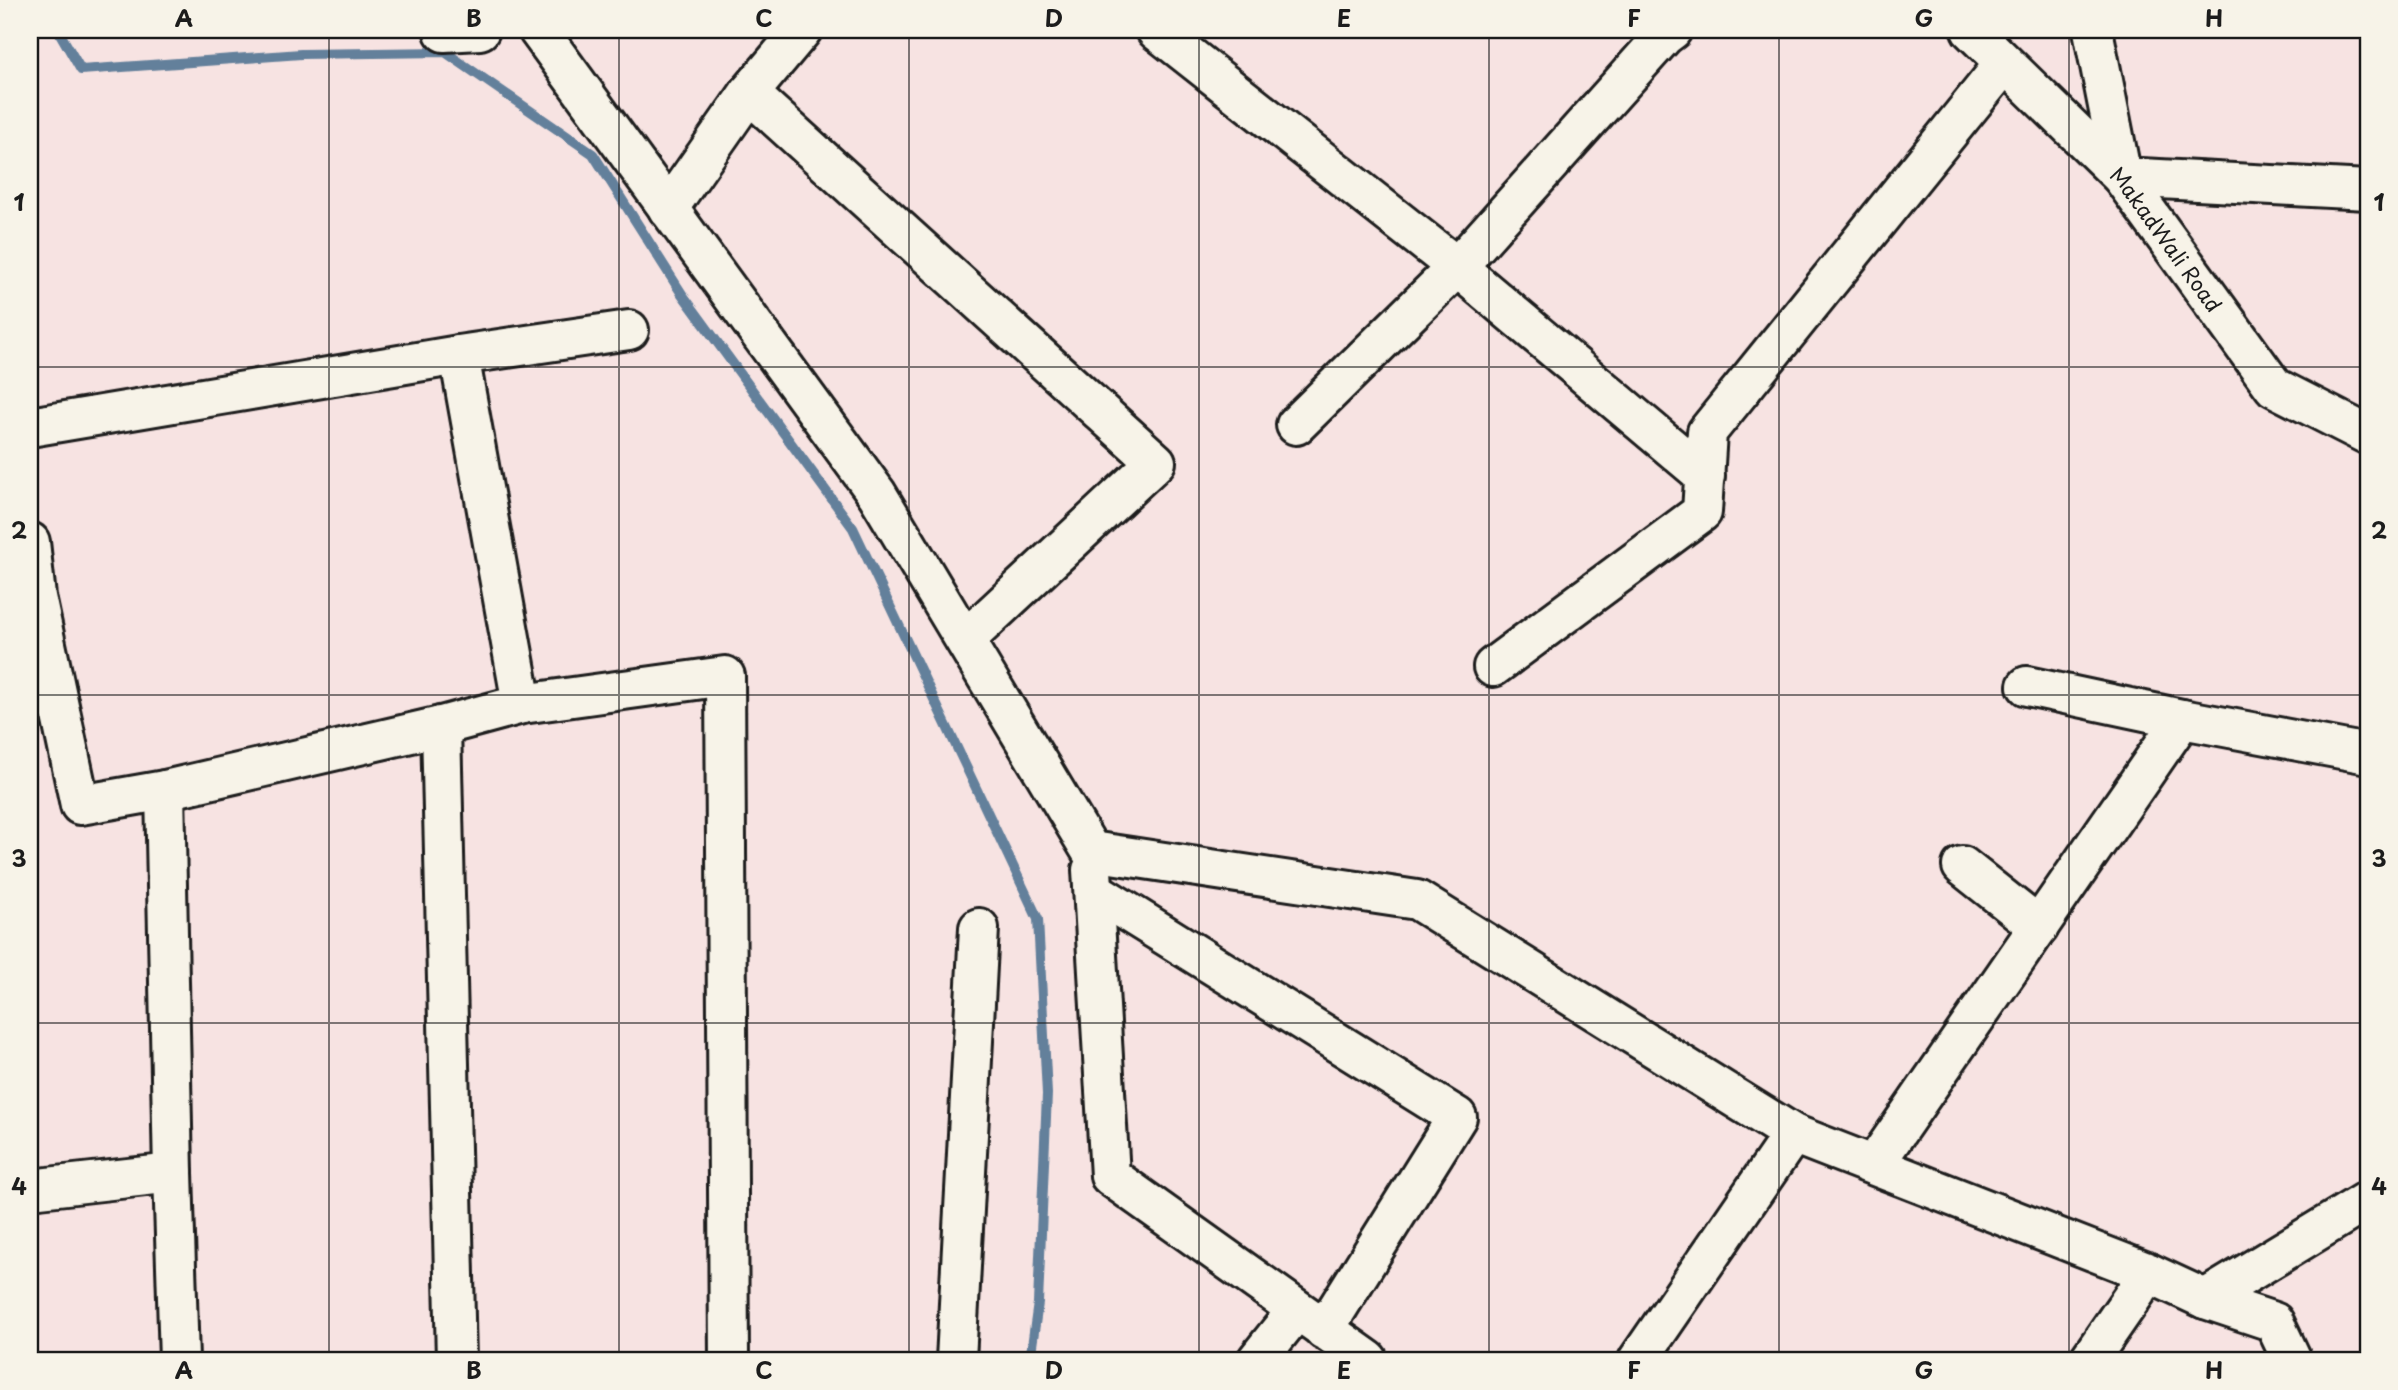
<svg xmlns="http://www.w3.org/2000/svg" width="2398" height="1390" font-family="'Playpen Sans',sans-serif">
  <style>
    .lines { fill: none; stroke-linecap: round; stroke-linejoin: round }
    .stream { stroke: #64809b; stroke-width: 10 }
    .minor-casing { stroke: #1c1c1c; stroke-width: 44 }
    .minor { stroke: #f7f3e8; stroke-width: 38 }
    .grid { fill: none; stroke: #1c1c1c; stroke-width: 2; stroke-opacity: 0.55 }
    .labels { text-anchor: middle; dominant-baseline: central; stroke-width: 7; stroke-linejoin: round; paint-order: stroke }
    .street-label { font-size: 21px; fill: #1c1c1c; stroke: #f7f3e8 }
    .neatline { fill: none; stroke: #1c1c1c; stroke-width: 2.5 }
    .grid-label { font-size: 23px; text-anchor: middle; font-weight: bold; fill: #1c1c1c }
  </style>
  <rect width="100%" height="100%" fill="#f7e3e2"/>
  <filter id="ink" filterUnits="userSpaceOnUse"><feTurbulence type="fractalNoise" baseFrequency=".0143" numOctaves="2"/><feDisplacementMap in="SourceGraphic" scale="14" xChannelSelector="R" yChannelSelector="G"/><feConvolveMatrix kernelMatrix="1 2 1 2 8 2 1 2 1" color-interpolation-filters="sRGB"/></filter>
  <g filter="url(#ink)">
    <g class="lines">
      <!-- stream -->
      <polyline class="stream" points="58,30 81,70 301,54 445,52 593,154 682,294 853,528 1038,919 1047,1094 1038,1303 1030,1360"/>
      <defs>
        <g id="minor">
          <polyline points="538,30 877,494 1091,851 1417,900 1793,1134 2149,1273 2205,1299 2274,1322 2292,1360"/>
          <polyline points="1156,30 1457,267 1705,476"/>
          <path id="s1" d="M1971,30L2122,177L2274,387L2368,435"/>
          <polyline points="2093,30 2122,177 2368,190"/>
          <polyline points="444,32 480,30"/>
          <polyline points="749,93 1156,462 966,639"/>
          <polyline points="668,209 749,93 802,30"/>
          <polyline points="459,355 522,704"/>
          <polyline points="1296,425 1457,267 1664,36 1672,30"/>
          <polyline points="30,427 459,355 629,330"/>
          <polyline points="30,542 36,597 80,805 165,790 441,726 522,704 725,676 729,1360"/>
          <polyline points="1493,667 1702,512 1707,432 2004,64"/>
          <polyline points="2027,686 2182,719 2368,754"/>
          <polyline points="441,726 456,1360"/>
          <polyline points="165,790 173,1173 179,1360"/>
          <polyline points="1962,866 2039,927"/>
          <polyline points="1092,870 1110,1176 1368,1360"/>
          <polyline points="1094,891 1457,1117 1324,1330"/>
          <polyline points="1874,1165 2182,719"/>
          <polyline points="30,1189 173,1173"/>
          <polyline points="2205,1299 2368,1200"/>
          <polyline points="956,1360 979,928"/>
          <polyline points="1257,1360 1297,1310"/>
          <polyline points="1638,1360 1793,1134"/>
          <polyline points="2089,1360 2149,1273"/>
        </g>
      </defs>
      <!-- minor casing -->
      <use href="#minor" class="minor-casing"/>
      <!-- minor -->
      <use href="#minor" class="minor"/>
    </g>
  </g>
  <!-- grid -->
  <path class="grid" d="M329,30V1360M619,30V1360M909,30V1360M1199,30V1360M1489,30V1360M1779,30V1360M2069,30V1360M30,367H2368M30,695H2368M30,1023H2368"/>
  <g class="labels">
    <!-- street labels -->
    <g class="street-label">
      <text stroke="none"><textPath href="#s1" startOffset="287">MakadWali Road</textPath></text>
    </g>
  </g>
  <!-- margin -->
  <rect width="2398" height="1390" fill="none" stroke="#f7f3e8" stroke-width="77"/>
  <rect x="38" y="38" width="2322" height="1314" class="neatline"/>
  <g class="grid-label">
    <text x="184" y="27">A</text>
    <text x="474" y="27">B</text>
    <text x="764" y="27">C</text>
    <text x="1054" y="27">D</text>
    <text x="1344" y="27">E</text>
    <text x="1634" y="27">F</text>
    <text x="1924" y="27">G</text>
    <text x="2214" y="27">H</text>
    <text x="19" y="211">1</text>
    <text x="2379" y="211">1</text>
    <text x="19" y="539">2</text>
    <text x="2379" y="539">2</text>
    <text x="19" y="867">3</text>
    <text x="2379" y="867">3</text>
    <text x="19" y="1195">4</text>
    <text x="2379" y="1195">4</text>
    <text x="184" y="1379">A</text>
    <text x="474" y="1379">B</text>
    <text x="764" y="1379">C</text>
    <text x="1054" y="1379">D</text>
    <text x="1344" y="1379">E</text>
    <text x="1634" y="1379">F</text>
    <text x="1924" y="1379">G</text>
    <text x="2214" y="1379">H</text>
  </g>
</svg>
